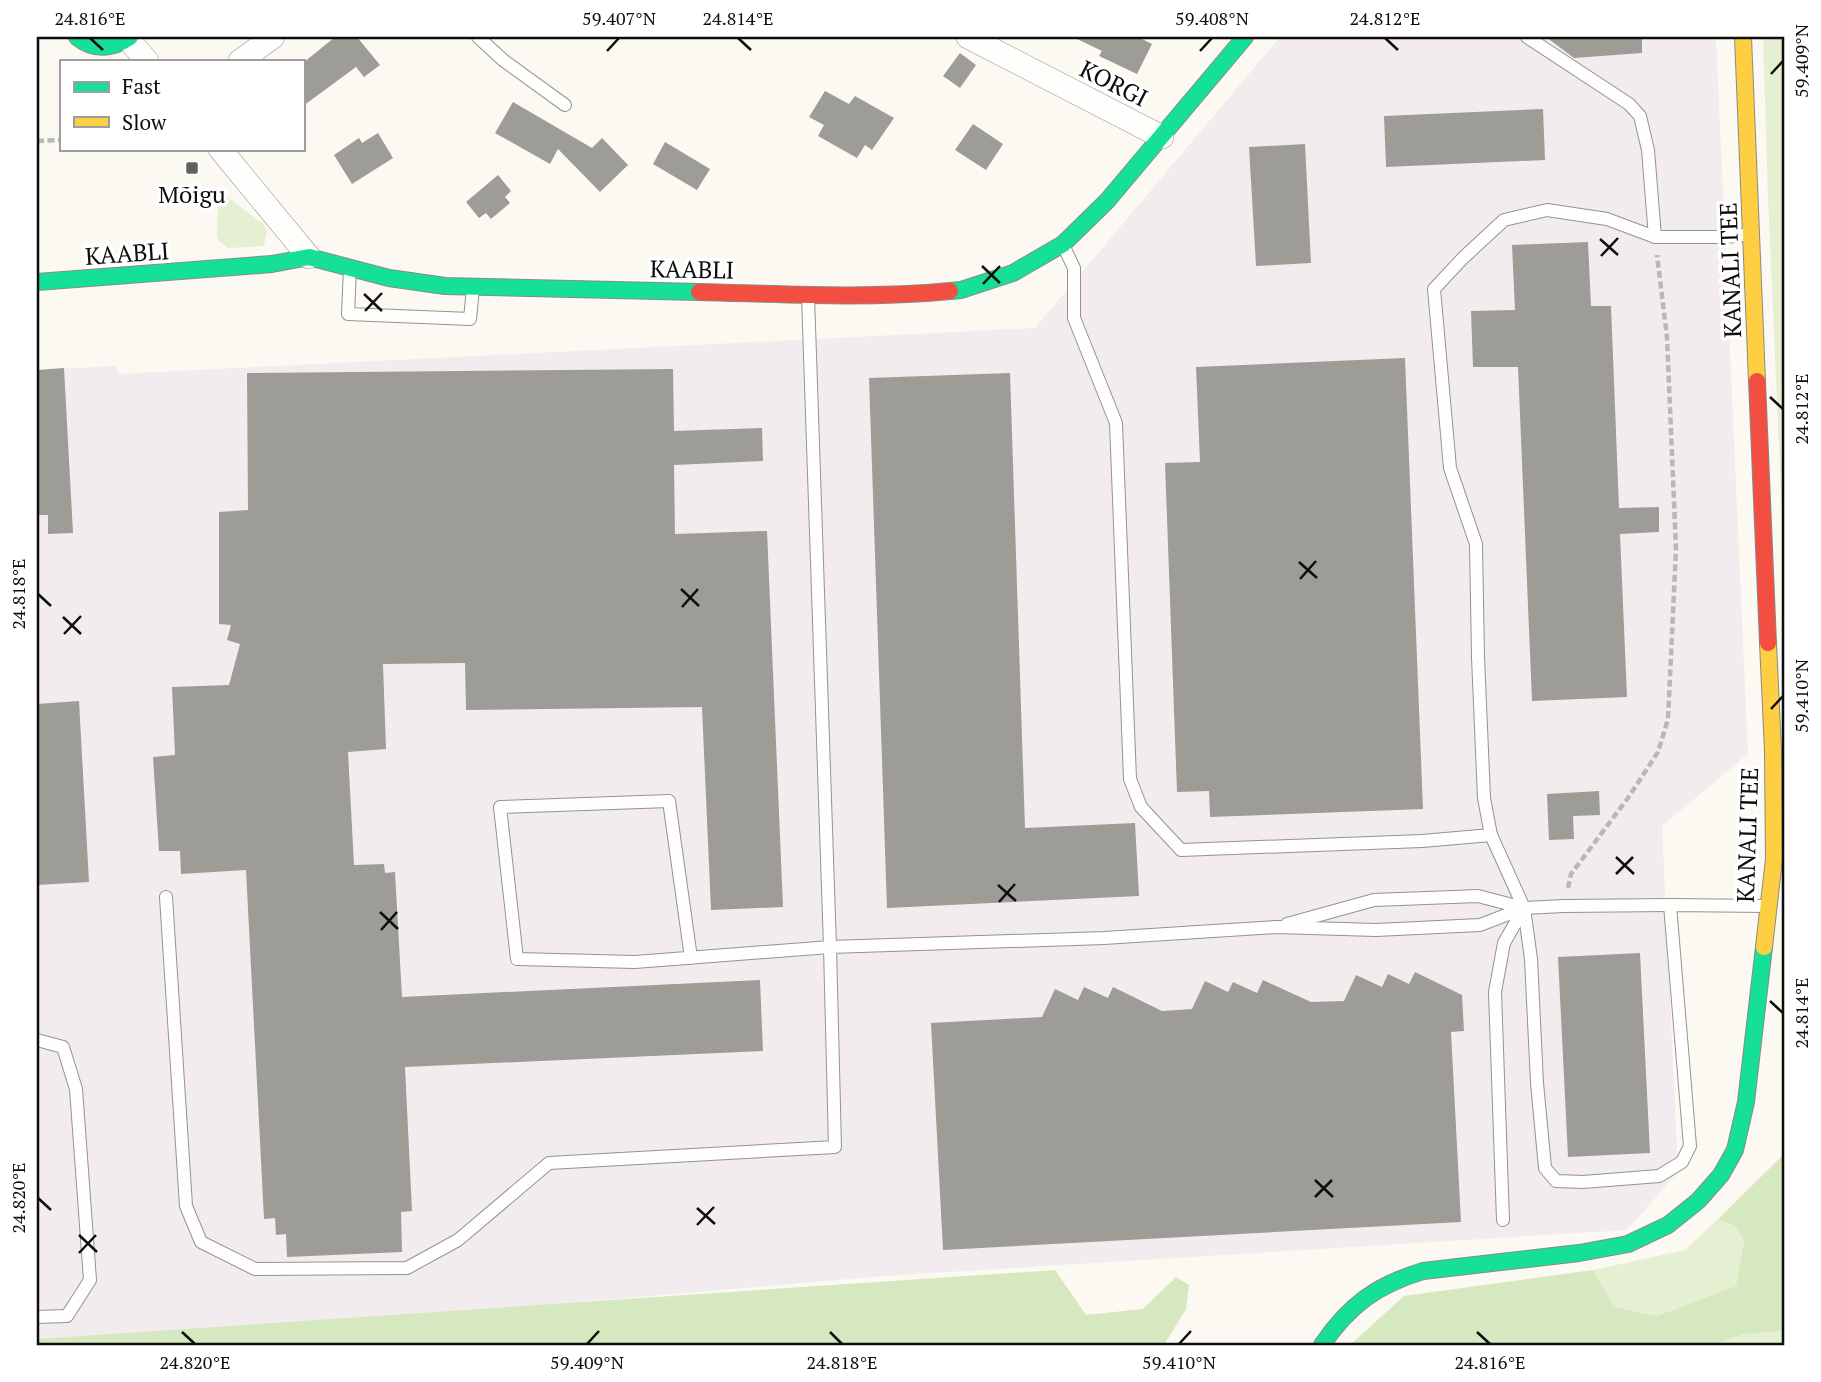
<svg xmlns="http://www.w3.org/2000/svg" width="1821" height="1382" font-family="'PT Serif',serif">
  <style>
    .industrial { fill: #f2ecee }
    .green { fill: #e4f0d1 }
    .forest { fill: #d5e8c0 }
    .building { fill: #9e9c97 }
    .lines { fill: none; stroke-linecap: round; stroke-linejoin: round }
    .lane-casing { stroke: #949390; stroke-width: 14 }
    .street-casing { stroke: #949390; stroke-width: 24 }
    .fast-casing { stroke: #8b8a86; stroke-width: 18 }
    .slow-casing { stroke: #8b8a86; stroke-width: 18 }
    .jam-casing { stroke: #8b8a86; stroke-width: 18 }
    .path { stroke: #b8b8b6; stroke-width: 4.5; stroke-dasharray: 7 3.5; stroke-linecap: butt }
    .lane { stroke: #fefefd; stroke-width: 12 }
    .street { stroke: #fefefd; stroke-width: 23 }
    .fast { stroke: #16e098; stroke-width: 16 }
    .slow { stroke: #ffcf43; stroke-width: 16 }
    .jam { stroke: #f24e42; stroke-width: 16 }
    .ticks { fill: none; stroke: #0d0d0d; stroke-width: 2.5 }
    .poi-dot { fill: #60605d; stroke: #fff; stroke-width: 2.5 }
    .labels { text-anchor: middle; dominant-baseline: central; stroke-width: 7; stroke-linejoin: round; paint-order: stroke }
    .street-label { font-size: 24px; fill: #0d0d0d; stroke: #fff }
    .poi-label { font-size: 24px; fill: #0d0d0d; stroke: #fff }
    .neatline { fill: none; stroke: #0d0d0d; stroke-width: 2.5 }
    .ticks-label { font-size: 18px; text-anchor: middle; fill: #0d0d0d }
  </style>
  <rect width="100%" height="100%" fill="#fbf9f1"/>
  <!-- industrial -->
  <polygon class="industrial" points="1280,37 1716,37 1748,754 1662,826 1678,1172 1627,1230 883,1276 79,1345 37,1345 37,370 117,366 118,374 1035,328"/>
  <!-- green -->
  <g class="green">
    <polygon points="1763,37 1784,37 1784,560 1768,197"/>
    <polygon points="214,187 262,223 267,231 264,246 228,248 219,241 217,236 218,196"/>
    <polygon points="1718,1219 1735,1226 1744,1241 1736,1286 1657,1316 1614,1307 1593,1270 1685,1250"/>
    <polygon points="1784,1331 1784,1345 1714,1345 1743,1334"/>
  </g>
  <!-- forest -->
  <g class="forest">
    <polygon points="1784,1154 1784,1331 1743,1334 1714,1345 1350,1345 1404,1296 1593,1270 1614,1307 1657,1316 1736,1286 1744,1241 1735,1226 1718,1219"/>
    <polygon points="1055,1270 1086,1315 1143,1309 1176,1277 1189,1285 1186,1309 1164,1345 37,1345 37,1339"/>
  </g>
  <!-- building -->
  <g class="building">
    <polygon points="335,37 357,37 380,65 364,77 356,67 303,106 303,63"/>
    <polygon points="1073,37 1138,37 1152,44 1137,74 1099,56 1102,51"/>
    <polygon points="1546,37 1642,37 1642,53 1574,58"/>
    <polygon points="960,53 976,65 960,88 943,76"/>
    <polygon points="825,91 849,104 855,96 894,118 872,150 865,145 857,158 818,136 824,125 809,117"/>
    <polygon points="513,102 592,148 602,138 628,165 600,192 558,149 550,164 495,133"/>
    <polygon points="1543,109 1545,160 1386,167 1384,116"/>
    <polygon points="973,124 1003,144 986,170 955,150"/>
    <polygon points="378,133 393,158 352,184 334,155 359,138 362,143"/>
    <polygon points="665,142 710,169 697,190 653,164"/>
    <polygon points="1305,144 1311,263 1256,266 1249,147"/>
    <polygon points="498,175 511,191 505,197 510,203 491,219 486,213 479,218 466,202"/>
    <polygon points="1588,242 1591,306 1611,306 1619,508 1659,507 1659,532 1620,534 1627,697 1532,701 1518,367 1473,367 1471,311 1515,310 1512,245"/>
    <polygon points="1405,358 1423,809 1210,817 1209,791 1177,792 1165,463 1200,462 1196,367"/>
    <polygon points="64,368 73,533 48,534 48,515 37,515 37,370"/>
    <polygon points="673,369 674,431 762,428 763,461 674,465 675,534 767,531 783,907 711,910 702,707 466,710 465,663 383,664 386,749 348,752 354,865 384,864 385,873 395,872 402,997 760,980 763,1051 405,1067 412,1211 401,1212 402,1252 287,1257 286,1234 276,1235 275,1218 264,1219 246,870 181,874 180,851 159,851 153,757 175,755 172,687 229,685 240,644 227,640 231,625 219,624 219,512 248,510 247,373"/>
    <polygon points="1010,373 1025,828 1135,823 1139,896 887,908 869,378"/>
    <polygon points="79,701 89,882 37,885 37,704"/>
    <polygon points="1599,791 1600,815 1573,816 1574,839 1549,840 1547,794"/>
    <polygon points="1640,953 1650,1153 1568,1157 1558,957"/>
    <polygon points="1415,972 1462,995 1464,1031 1451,1032 1461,1222 943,1250 931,1023 1042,1017 1055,989 1078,1000 1084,987 1108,998 1113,987 1162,1011 1192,1009 1205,981 1228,992 1233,982 1257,993 1263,980 1311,1002 1344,1001 1356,975 1382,987 1388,974 1409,984"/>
  </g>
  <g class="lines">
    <defs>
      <g id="lane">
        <polyline points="478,37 503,60 565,105"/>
        <polyline points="1527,37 1629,104 1640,116 1648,150 1655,237"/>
        <polyline points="1751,234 1725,237 1655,237 1607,219 1547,210 1504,220 1463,258 1434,289 1450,468 1476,544 1478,657 1484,798 1491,835 1524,908 1531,959 1537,1083 1545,1168 1556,1181 1583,1182 1659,1176 1682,1162 1690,1146 1670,905 1768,906"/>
        <polyline points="1063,245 1074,268 1074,318 1116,423 1130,779 1141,807 1181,850 1422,841 1491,835"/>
        <polyline points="350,268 348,314 470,319 473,288"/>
        <polyline points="166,897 186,1206 201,1242 255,1269 407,1268 458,1240 549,1163 835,1147 830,947 1104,938 1276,927 1376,930 1480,925 1524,908"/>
        <polyline points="1287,924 1374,900 1478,896 1524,908 1564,906 1670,905"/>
        <polyline points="691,958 669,801 500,807 517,959 635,962 830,947 808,296"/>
        <polyline points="37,1040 63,1047 76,1089 90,1280 67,1316 37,1317"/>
        <polyline points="1503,1220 1495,992 1504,943 1524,908"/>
      </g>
      <g id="street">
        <polyline points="968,37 1162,137"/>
        <polyline points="128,39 147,61"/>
        <polyline points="240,61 273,37"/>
        <polyline points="220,149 309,257"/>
      </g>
      <g id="fast">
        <path d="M77,37C94,51 113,49 130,37"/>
        <polyline points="37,282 272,264 309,257 389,278 445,286 699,292"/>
        <polyline points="950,291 961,290 1013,273 1063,244 1107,201 1245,37"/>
        <path d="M1322,1345C1349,1305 1377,1285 1423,1271L1579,1253L1628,1244L1668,1225L1698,1201L1721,1175L1735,1150L1746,1102L1764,947"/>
      </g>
      <g id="slow">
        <polyline points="1743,37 1757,381"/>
        <polyline points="1764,947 1774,859 1773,751 1768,643"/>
      </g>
      <g id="jam">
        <path d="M699,292C782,294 867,299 950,291"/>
        <polyline points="1757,381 1768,643"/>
      </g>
    </defs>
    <!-- lane casing -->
    <use href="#lane" class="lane-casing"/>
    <!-- street casing -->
    <use href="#street" class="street-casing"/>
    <!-- fast casing -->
    <use href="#fast" class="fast-casing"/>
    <!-- slow casing -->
    <use href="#slow" class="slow-casing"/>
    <!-- jam casing -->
    <use href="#jam" class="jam-casing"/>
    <!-- path -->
    <g class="path">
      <polyline points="37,141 61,140"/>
      <polyline points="1568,888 1571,874 1628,798 1658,752 1668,719 1676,549 1667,337 1657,255"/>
    </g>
    <!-- lane -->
    <use href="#lane" class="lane"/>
    <!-- street -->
    <use href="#street" class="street"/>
    <!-- fast -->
    <use href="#fast" class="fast"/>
    <!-- slow -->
    <use href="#slow" class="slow"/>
    <!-- jam -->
    <use href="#jam" class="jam"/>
  </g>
  <!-- ticks -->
  <path class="ticks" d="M90,38L103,50M738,38L751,50M1385,38L1398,50M607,51L619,38M1200,51L1212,38M1771,74L1783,61M1600,239L1618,255M1601,256L1618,238M982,266L1000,283M983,284L1000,266M364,294L382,311M365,311L382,293M1770,397L1783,409M1299,562L1317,578M1300,579L1316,561M681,589L699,606M38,594L51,606M682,607L698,589M63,617L81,634M64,634L81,616M1771,709L1783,696M1616,857L1634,874M1616,874L1633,857M998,885L1016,901M999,902L1015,884M380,912L398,929M381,930L397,912M1770,1001L1783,1013M1315,1180L1333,1197M1315,1197L1332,1180M38,1198L51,1210M697,1208L715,1224M697,1225L714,1207M79,1235L97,1252M79,1253L96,1235M182,1332L195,1344M830,1332L842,1344M1477,1332L1490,1344M587,1344L599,1331M1179,1344L1191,1331"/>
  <!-- markers -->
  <rect class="poi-dot" x="185" y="161" width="14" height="14" rx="3.5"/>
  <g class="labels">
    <!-- street labels -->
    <g class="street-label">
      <text transform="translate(1114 83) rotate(27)">KORGI</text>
      <text transform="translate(127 253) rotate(-4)">KAABLI</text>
      <text transform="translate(692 269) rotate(1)">KAABLI</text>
      <text transform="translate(1730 270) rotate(-92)">KANALI TEE</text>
      <text transform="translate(1747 835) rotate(-88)">KANALI TEE</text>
    </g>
    <!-- poi labels -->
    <g class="poi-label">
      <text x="192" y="194">Mõigu</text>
    </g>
  </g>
  <!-- border -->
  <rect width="1821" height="1382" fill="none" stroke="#ffffff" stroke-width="77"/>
  <!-- legend -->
  <rect x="60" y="60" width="245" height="91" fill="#ffffff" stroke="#9e9e9e" stroke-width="2"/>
  <rect x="74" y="82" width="35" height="10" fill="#16e098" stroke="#9e9e9e" stroke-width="2"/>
  <text x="122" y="94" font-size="21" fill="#0d0d0d">Fast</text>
  <rect x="74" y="117" width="35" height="10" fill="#ffcf43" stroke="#9e9e9e" stroke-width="2"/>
  <text x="122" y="130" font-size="21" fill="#0d0d0d">Slow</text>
  <rect x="38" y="38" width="1745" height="1306" class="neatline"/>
  <g class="ticks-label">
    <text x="90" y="25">24.816°E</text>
    <text x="619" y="25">59.407°N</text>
    <text x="738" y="25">24.814°E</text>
    <text x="1212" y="25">59.408°N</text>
    <text x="1385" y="25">24.812°E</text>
    <text transform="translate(1802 61) rotate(-90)" y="6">59.409°N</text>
    <text transform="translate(1802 409) rotate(-90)" y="6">24.812°E</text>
    <text transform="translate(19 594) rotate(-90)" y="6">24.818°E</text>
    <text transform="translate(1802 696) rotate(-90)" y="6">59.410°N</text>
    <text transform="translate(1802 1013) rotate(-90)" y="6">24.814°E</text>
    <text transform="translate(19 1198) rotate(-90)" y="6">24.820°E</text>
    <text x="195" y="1369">24.820°E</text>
    <text x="587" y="1369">59.409°N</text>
    <text x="842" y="1369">24.818°E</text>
    <text x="1179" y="1369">59.410°N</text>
    <text x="1490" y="1369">24.816°E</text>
  </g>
</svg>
